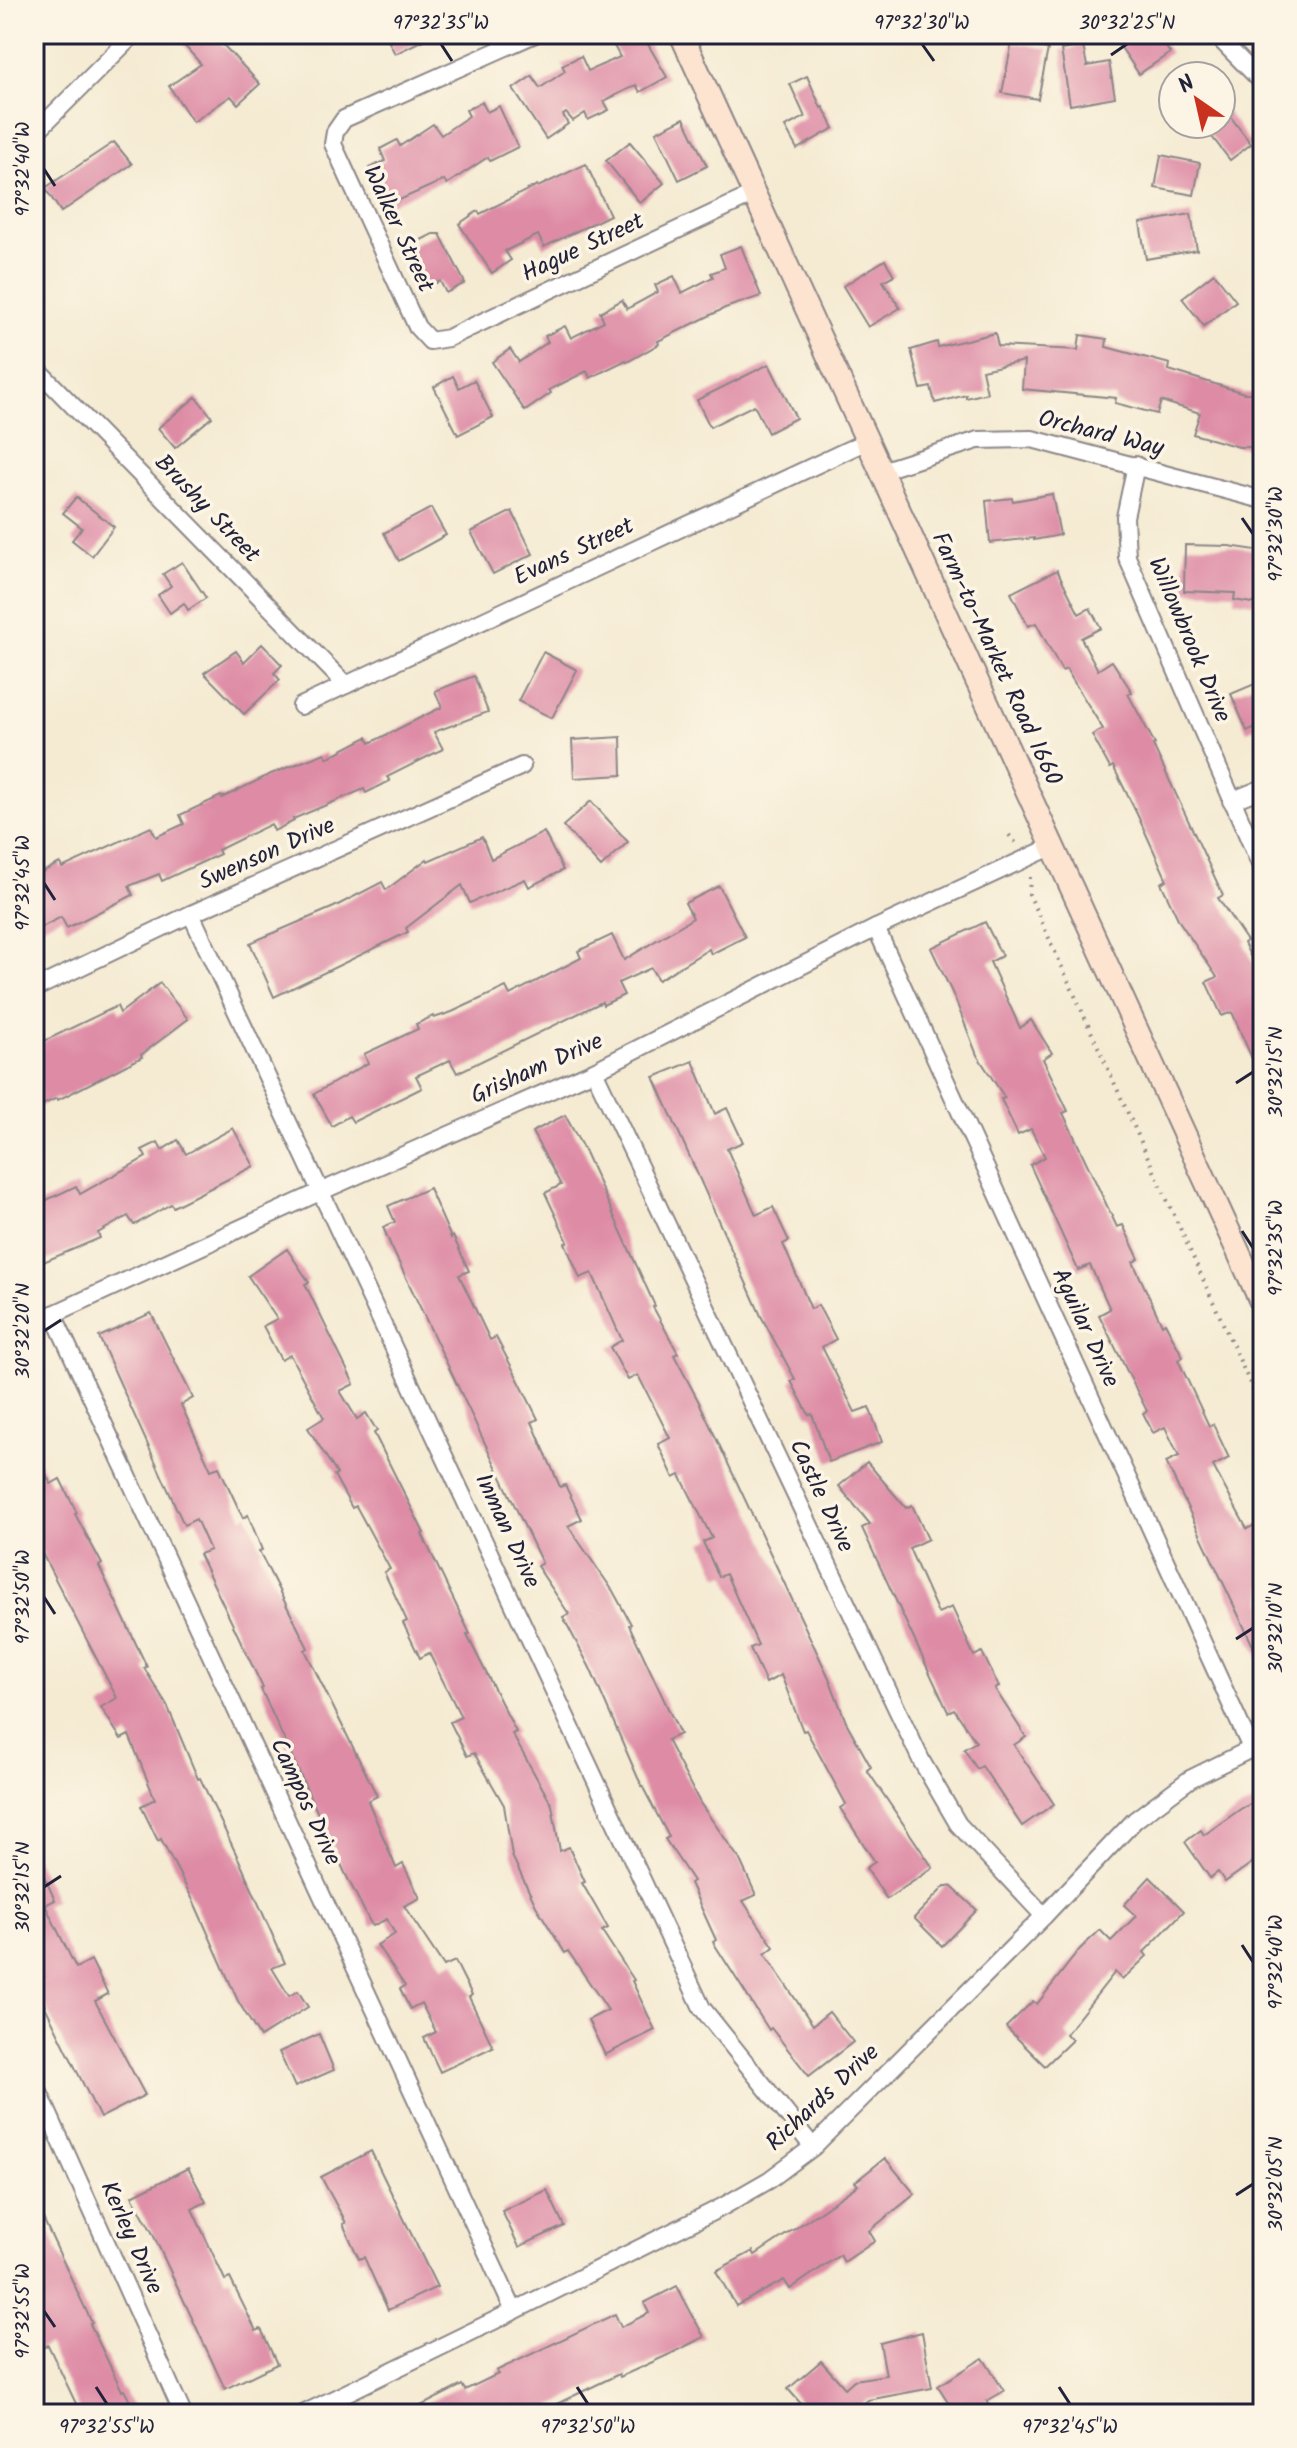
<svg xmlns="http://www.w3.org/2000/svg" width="1297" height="2448" font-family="Kalam,sans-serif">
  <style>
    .building { fill: #de8ca6 }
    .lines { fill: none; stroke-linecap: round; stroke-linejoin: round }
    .minor-casing { stroke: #8c8687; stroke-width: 20 }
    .secondary-casing { stroke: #8c8687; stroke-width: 26 }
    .path { stroke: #8c8687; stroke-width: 4; stroke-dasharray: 2 6; stroke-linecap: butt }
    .minor { stroke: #fff; stroke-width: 16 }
    .secondary { stroke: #fde4d1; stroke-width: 22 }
    .ticks { fill: none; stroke: #22223b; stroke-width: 3 }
    .labels { text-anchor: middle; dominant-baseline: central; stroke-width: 7; stroke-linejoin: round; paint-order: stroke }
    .street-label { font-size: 24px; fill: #22223b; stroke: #fcf5e5 }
    .neatline { fill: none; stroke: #22223b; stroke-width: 3 }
    .ticks-label { font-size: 20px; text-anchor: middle; fill: #22223b }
  </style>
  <rect width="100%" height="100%" fill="#fcf5e5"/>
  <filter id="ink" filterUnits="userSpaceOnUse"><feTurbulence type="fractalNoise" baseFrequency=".0125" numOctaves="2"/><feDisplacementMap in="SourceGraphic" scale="16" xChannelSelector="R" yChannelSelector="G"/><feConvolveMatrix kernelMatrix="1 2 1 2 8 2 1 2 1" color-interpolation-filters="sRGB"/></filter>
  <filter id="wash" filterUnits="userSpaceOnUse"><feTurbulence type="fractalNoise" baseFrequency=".006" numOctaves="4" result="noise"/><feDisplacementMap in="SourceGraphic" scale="32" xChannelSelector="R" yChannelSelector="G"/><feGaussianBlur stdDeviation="1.8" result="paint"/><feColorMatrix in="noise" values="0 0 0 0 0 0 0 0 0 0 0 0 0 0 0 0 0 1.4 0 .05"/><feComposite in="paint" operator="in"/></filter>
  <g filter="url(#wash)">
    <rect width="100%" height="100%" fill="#f5ebd3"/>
    <g id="blocks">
      <!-- building -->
      <g class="building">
        <polygon points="195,34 213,34 260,84 238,104 231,96 193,122 169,86 201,64 183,44"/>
        <polygon points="385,34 435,34 395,54"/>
        <polygon points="635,34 642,34 667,77 640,92 636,85 604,101 609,110 588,120 585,113 573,121 566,113 563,115 568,124 546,139 513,89 532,76 540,88 565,71 562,65 581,56 588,71 620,57 614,46"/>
        <polygon points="1112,34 1157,34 1170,53 1139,74"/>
        <polygon points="1012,42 1048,49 1038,99 1002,93"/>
        <polygon points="1083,46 1087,66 1109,62 1115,97 1070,105 1061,50"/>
        <polygon points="807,76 821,108 823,107 834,128 797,149 785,127 805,117 790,84"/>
        <polygon points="482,102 487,112 499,106 518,147 490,161 488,157 447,184 444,180 386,206 369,168 385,161 380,149 397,140 400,146 433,124 441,135 469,116 466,110"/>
        <polygon points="1221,104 1251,144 1230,160 1202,124 1221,124"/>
        <polygon points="684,118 707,166 679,180 656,132"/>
        <polygon points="114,142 132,164 61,212 45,188"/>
        <polygon points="630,142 664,183 640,203 606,161"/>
        <polygon points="1161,155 1200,163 1194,195 1155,188"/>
        <polygon points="586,164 610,215 544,247 538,235 505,251 511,260 492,273 459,224 478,211 480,214 537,185 538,187"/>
        <polygon points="1191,214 1197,250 1146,259 1140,223"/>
        <polygon points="433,234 440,234 465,283 446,293 440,281 425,288 405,248"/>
        <polygon points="741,246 761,296 725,308 658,341 659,344 627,362 626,360 590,378 587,371 549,390 551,393 525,411 492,362 510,349 519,362 548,342 545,336 565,326 571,338 604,321 600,312 622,300 627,309 658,292 655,285 674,276 682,293 713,277 711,273 725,268 720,254"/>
        <polygon points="885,260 894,275 883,281 900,308 868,327 843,286"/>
        <polygon points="1214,273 1236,301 1204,326 1182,298"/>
        <polygon points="995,333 998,346 1078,350 1080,335 1107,339 1106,347 1170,364 1169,370 1244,393 1263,393 1263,447 1239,447 1193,434 1200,413 1161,401 1157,414 1115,403 1116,398 1022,389 1024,361 982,370 987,393 966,398 966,395 935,403 931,387 921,389 911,350 937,342 938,347"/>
        <polygon points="769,364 796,418 768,433 754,405 710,427 697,400"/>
        <polygon points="453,376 459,388 474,380 493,417 458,435 434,387"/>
        <polygon points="196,397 212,417 175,448 158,428"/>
        <polygon points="1052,494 1060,535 1034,540 1034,538 990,543 986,501 1012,498 1013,501"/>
        <polygon points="76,497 114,527 92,556 72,540 82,528 63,513"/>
        <polygon points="431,508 446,535 399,561 384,533"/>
        <polygon points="512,511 533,554 493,574 471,532"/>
        <polygon points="1185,545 1229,546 1263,551 1263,605 1234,600 1235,593 1184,591"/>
        <polygon points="182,562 206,598 188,610 184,603 170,613 158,595 171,586 163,574"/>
        <polygon points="1057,570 1079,614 1090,608 1101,628 1081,638 1098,670 1112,661 1132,692 1128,694 1155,744 1153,745 1223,895 1218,898 1247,941 1244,943 1263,983 1263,1084 1232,1012 1222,1016 1206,982 1217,977 1179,921 1161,883 1167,880 1137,814 1113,766 1110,768 1092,735 1103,729 1066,669 1062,671 1036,623 1028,626 1011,593"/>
        <polygon points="262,644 282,665 274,673 280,680 244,714 204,673 236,651 244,662"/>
        <polygon points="543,652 577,670 552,718 518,701"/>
        <polygon points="474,676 488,712 434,732 443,749 387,777 390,781 366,793 364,789 293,819 294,821 274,831 271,824 218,850 220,854 162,881 159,874 129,886 133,895 67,928 61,917 34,931 34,876 60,863 62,868 151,827 156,837 184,824 180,815 221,796 222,798 271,774 325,753 327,758 367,737 370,743 442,707 435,691"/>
        <polygon points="1257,683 1263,697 1263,724 1247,731 1231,694"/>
        <polygon points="621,737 622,775 574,778 572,740"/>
        <polygon points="591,801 628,842 601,867 563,826"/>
        <polygon points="544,832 563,870 529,887 525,879 470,903 462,885 406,928 408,932 274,997 250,943 334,907 382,882 386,890 427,859 428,861 482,837 491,859"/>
        <polygon points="719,886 745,937 711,954 709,949 658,980 651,968 618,983 624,995 603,1005 602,1002 457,1073 450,1060 416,1076 422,1088 353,1122 349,1116 332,1126 314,1094 368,1063 364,1054 418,1029 416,1024 433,1016 434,1018 452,1012 506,987 510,995 581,958 578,951 612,935 624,960 693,918 685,903"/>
        <polygon points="985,922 1002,956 990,962 1020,1028 1031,1020 1052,1053 1043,1059 1068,1111 1063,1113 1117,1227 1123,1225 1139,1259 1133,1262 1162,1325 1165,1323 1183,1357 1178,1360 1209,1426 1213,1424 1229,1458 1213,1466 1247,1529 1257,1524 1263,1537 1263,1667 1166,1462 1179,1456 1165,1427 1153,1433 1143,1413 1147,1411 1099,1315 1110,1309 1090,1265 1078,1270 1030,1165 1045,1157 1031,1129 1018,1135 1001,1099 1005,1098 977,1055 955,999 931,948"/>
        <polygon points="160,983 188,1019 141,1055 142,1057 58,1100 57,1098 34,1109 34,1046 117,1006 120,1013"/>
        <polygon points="693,1061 715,1114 727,1108 743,1142 727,1149 756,1215 773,1207 789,1241 783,1244 811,1309 818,1305 836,1339 822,1347 855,1412 869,1407 882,1442 829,1462 812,1414 809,1415 791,1381 795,1379 761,1316 654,1077"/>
        <polygon points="565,1115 584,1150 655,1306 653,1307 678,1353 674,1355 700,1404 829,1678 846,1722 871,1767 867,1770 933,1868 887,1899 866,1868 875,1862 840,1808 846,1804 806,1730 803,1731 781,1675 766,1683 750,1648 758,1645 726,1574 719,1577 703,1542 712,1538 680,1475 674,1478 658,1444 670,1438 638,1375 628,1380 610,1347 622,1340 592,1273 580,1278 565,1243 568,1242 545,1193 561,1185 532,1132"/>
        <polygon points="233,1128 254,1166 173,1207 171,1204 134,1225 128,1216 98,1233 100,1238 34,1266 34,1206 76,1186 80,1194 146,1157 142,1150 158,1142 162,1150 178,1140 186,1154"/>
        <polygon points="429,1188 451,1238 453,1236 469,1271 459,1275 490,1340 496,1337 521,1385 538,1419 532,1422 560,1487 565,1485 582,1519 568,1526 613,1591 631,1624 629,1625 680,1734 667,1740 700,1803 740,1860 756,1895 743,1901 774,1947 765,1954 813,2025 829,2012 853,2042 809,2076 771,2028 769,2030 713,1942 716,1940 690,1883 693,1881 665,1839 669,1837 638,1778 590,1668 563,1617 569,1614 537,1566 542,1563 391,1246 383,1227 395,1222 388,1206"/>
        <polygon points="287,1249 309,1282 305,1284 354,1384 340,1391 357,1419 366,1413 377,1431 374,1433 424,1533 422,1534 470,1634 467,1635 516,1732 512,1734 552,1805 560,1851 569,1847 585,1882 582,1883 608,1928 602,1931 634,1980 632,1981 655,2030 605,2055 588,2020 608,2010 568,1951 565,1953 536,1906 512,1856 504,1805 474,1753 467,1756 450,1722 461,1717 429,1653 420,1658 403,1623 407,1621 384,1572 390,1569 356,1506 352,1508 334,1475 337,1474 308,1428 324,1418 290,1355 281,1360 263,1326 277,1319 248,1276"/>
        <polygon points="151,1313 193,1398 181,1405 211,1470 219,1467 243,1518 248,1515 262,1550 259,1551 308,1648 305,1650 377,1796 368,1801 396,1868 403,1864 420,1898 404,1906 444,1966 455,1961 472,1995 469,1997 493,2047 440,2072 424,2038 436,2032 421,2003 410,2009 400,1989 405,1986 377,1945 395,1934 387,1919 372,1926 345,1873 261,1689 263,1688 199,1554 210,1550 196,1519 184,1525 99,1337"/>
        <polygon points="34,1452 51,1484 60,1479 77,1513 75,1514 102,1564 99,1566 147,1667 144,1668 167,1705 198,1779 200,1778 239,1860 285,1963 272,1968 289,1996 298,1991 308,2007 260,2037 238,2001 194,1902 161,1839 158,1841 141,1806 155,1799 129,1735 121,1739 101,1707 117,1698 34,1538"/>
        <polygon points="867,1462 906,1508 912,1505 928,1539 909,1548 938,1613 952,1607 974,1656 982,1652 999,1687 995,1689 1026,1737 1014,1745 1054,1804 1022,1826 982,1766 977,1769 964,1749 976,1742 954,1709 948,1712 862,1528 870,1524 839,1486"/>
        <polygon points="1263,1798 1263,1855 1225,1882 1218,1872 1210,1878 1185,1842 1201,1830 1204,1835 1242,1808"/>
        <polygon points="34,1854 55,1900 45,1905 76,1968 91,1960 108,1994 95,2001 145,2095 100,2118 34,1984"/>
        <polygon points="1150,1877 1184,1911 1144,1952 1147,1956 1122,1980 1115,1972 1066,2034 1072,2040 1045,2066 1006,2027 1033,2001 1037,2004 1080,1949 1100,1930 1111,1941 1136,1916 1124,1905"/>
        <polygon points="945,1886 951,1886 977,1910 942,1946 914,1918"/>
        <polygon points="319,2034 334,2070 295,2087 279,2052"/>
        <polygon points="371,2151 437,2287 388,2310 364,2257 359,2259 343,2224 346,2223 321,2177"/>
        <polygon points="885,2158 915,2194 869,2231 875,2241 844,2262 840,2255 790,2289 784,2280 736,2306 716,2271 753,2251 755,2255 796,2228 858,2185 855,2182"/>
        <polygon points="188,2168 206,2202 192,2209 225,2280 230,2278 256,2331 261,2329 277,2364 225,2389 151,2230 132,2196"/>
        <polygon points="547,2190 564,2226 519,2247 502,2211"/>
        <polygon points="34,2199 92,2323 90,2324 122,2391 124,2390 137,2414 81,2414 48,2345 34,2352"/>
        <polygon points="677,2286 704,2337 670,2354 620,2377 619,2374 536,2414 405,2414 462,2385 465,2390 498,2374 496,2371 615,2314 621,2327 649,2313 644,2303"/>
        <polygon points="922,2332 932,2388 868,2400 852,2414 810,2414 788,2389 821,2361 845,2388 854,2380 886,2375 880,2343"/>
        <polygon points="983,2358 1004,2391 987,2401 992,2409 983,2414 956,2414 938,2386"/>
      </g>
    </g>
  </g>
  <g filter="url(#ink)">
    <use href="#blocks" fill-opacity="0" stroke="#8c8687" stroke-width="2"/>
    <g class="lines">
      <defs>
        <g id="minor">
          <polyline points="535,34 344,119 335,132 333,144 417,327 430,341 448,338 754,194"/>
          <polyline points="1215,34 1263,83"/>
          <polyline points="34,134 134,34"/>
          <polyline points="34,366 346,685"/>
          <polyline points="1136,465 1125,517 1127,557 1263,871"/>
          <polyline points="881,471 978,440 1032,439 1263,500"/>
          <polyline points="301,706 867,441"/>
          <polyline points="1231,801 1263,788"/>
          <polyline points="191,914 702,2008 813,2147"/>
          <polyline points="876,928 1251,1748"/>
          <polyline points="34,989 191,914 522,766"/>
          <polyline points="594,1071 922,1762 958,1824 1044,1916"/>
          <polyline points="53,1314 514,2311"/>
          <polyline points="34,1323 322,1191 594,1071 876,928 1053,846"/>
          <polyline points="34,2081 183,2414"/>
          <polyline points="303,2414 514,2311 722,2207 769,2180 813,2147 1044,1916 1135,1820 1190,1779 1263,1743"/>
        </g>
        <polyline id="secondary" points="681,34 1263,1306"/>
      </defs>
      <!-- minor casing -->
      <use href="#minor" class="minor-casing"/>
      <!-- secondary casing -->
      <use href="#secondary" class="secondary-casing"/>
      <!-- path -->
      <g class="path">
        <polyline points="1009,835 1016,843"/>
        <polyline points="1030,877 1029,894 1263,1412"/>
      </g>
      <!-- minor -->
      <use href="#minor" class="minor"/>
      <!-- secondary -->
      <use href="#secondary" class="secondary"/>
    </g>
  </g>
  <!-- ticks -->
  <path class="ticks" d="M441,44L452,61M922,44L934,61M1111,55L1127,44M44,169L55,186M1242,518L1253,534M44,883L55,900M1236,1083L1253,1072M1242,1231L1253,1248M44,1331L61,1320M44,1597L55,1614M1236,1639L1253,1628M44,1887L61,1876M1242,1945L1253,1962M1236,2195L1253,2184M44,2311L55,2327M96,2387L107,2404M577,2387L588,2404M1059,2387L1070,2404"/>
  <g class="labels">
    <!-- street labels -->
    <g class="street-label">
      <text transform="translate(398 229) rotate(65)">Walker Street</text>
      <text transform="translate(583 248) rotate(-25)">Hague Street</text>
      <text transform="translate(1101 434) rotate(14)">Orchard Way</text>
      <text transform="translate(207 509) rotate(46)">Brushy Street</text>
      <text transform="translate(574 552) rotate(-25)">Evans Street</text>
      <text transform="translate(1189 640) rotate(67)">Willowbrook Drive</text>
      <text transform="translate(996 659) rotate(65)">Farm-to-Market Road 1660</text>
      <text transform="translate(267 854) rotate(-24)">Swenson Drive</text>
      <text transform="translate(537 1069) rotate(-24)">Grisham Drive</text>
      <text transform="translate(1085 1328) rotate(65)">Aguilar Drive</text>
      <text transform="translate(821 1496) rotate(65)">Castle Drive</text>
      <text transform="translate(507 1531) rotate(65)">Inman Drive</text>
      <text transform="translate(305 1802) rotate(65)">Campos Drive</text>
      <text transform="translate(823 2098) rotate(-43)">Richards Drive</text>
      <text transform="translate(131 2238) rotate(66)">Kerley Drive</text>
    </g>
  </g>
  <!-- margin -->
  <rect width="1297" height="2448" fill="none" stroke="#fcf5e5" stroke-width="88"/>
  <!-- north arrow -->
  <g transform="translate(1197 100) rotate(326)"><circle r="38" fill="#fcf5e5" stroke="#a5a1a1" stroke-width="2"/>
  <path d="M0-6L14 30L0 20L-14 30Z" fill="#c8321e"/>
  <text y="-12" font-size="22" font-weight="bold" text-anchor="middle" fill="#22223b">N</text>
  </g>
  <rect x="44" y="44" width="1209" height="2360" class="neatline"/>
  <g class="ticks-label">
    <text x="441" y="29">97°32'35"W</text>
    <text x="922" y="29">97°32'30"W</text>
    <text x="1127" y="29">30°32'25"N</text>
    <text transform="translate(22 169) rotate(-90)" y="7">97°32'40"W</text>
    <text transform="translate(1275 534) rotate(-90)" y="7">97°32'30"W</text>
    <text transform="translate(22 883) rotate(-90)" y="7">97°32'45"W</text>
    <text transform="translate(1275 1072) rotate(-90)" y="7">30°32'15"N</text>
    <text transform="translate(1275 1248) rotate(-90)" y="7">97°32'35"W</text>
    <text transform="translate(22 1331) rotate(-90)" y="7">30°32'20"N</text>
    <text transform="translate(22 1597) rotate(-90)" y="7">97°32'50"W</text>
    <text transform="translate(1275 1628) rotate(-90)" y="7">30°32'10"N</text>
    <text transform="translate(22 1887) rotate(-90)" y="7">30°32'15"N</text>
    <text transform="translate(1275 1962) rotate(-90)" y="7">97°32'40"W</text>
    <text transform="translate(1275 2184) rotate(-90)" y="7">30°32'05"N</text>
    <text transform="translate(22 2311) rotate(-90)" y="7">97°32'55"W</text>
    <text x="107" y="2433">97°32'55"W</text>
    <text x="588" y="2433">97°32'50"W</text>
    <text x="1070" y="2433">97°32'45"W</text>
  </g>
</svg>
